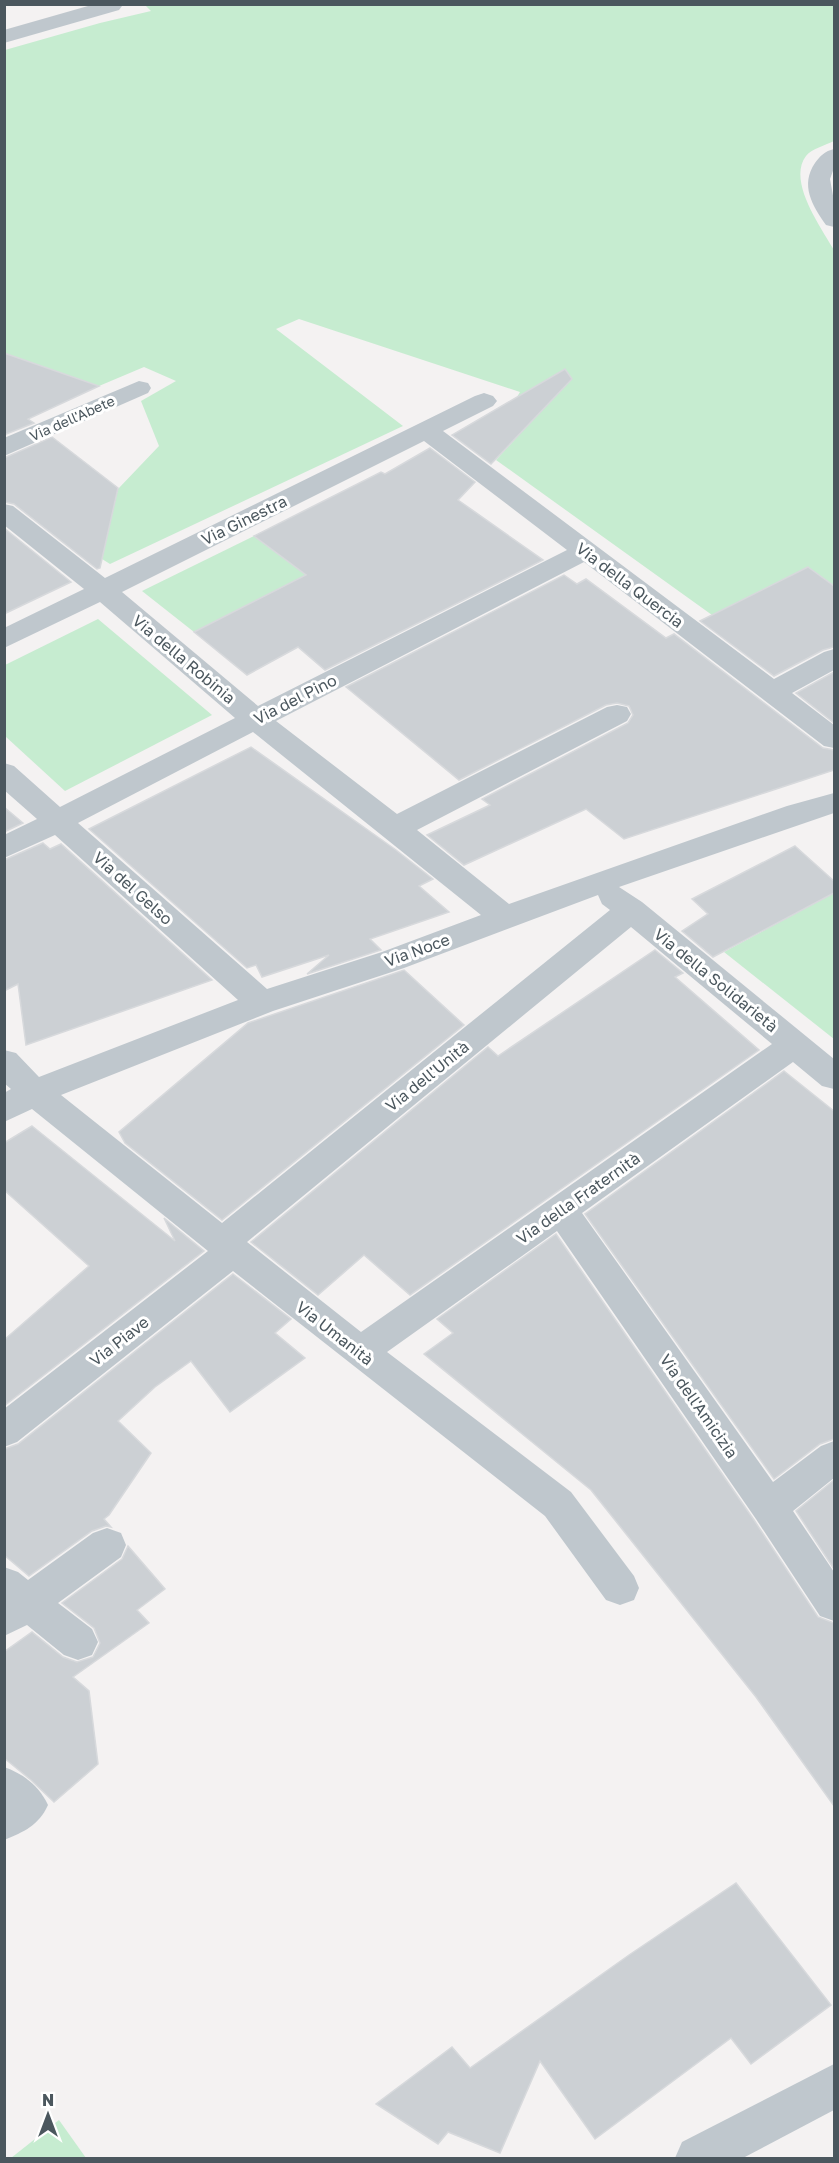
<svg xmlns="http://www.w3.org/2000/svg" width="839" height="2163" font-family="'Golos Text',sans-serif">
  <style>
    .green { fill: #c6ecd0 }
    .building { fill: #ccd0d4; stroke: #d7d9dc; stroke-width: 1.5 }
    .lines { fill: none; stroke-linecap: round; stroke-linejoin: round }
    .street { fill: #bfc7cd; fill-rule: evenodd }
    .labels { text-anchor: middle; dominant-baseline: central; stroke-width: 6; stroke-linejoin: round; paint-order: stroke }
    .far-street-label { font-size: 14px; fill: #4b575e; stroke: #fff }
    .street-label { font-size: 16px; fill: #4b575e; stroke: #fff }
  </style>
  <rect width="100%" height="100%" fill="#f4f2f2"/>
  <!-- green -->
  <g class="green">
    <path d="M145,5H834V141C826,145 811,149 806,156C787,181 821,227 834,250V586L808,567L712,615L496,460L544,408L517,397L520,392L299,319L276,329L403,426L110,564L102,559L118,489L159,446L141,401L176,381L144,367L99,386L13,356L5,359V50L100,23L151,11Z"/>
    <polygon points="254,536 306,575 194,632 142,591"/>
    <polygon points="98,619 212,715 65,791 5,736 5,665"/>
    <polygon points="834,893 834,1039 724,952"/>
    <polygon points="59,2120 86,2158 11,2158"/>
  </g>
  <!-- building -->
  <g class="building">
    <polygon points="4,353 99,386 28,419 34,423 4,435"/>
    <polygon points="565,369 572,379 491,464 452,435"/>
    <polygon points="52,437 118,488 100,568 97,569 14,504 4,502 4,458"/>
    <polygon points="430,448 475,482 458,500 543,560 325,670 298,647 247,675 194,632 306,575 254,536 381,472 385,474"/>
    <polygon points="4,528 71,582 4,614"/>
    <polygon points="808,567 834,586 834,647 823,650 774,676 700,621"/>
    <polygon points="564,575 577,584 586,579 666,638 674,634 823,748 834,750 834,770 624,839 586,809 464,865 427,835 490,805 482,799 628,723 633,715 629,706 617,703 606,705 459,780 346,687"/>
    <polygon points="834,672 834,723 796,693"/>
    <polygon points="251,747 396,850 433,879 419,886 449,912 370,939 381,950 307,974 329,955 262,977 256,965 247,968 89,829"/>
    <polygon points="4,807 23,823 4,832"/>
    <polygon points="43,843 50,849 61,844 212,980 26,1045 18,984 4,991 4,860"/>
    <polygon points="795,846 834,881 834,893 713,957 682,931 708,914 692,899"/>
    <polygon points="655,950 683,973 675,977 759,1050 410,1295 364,1255 318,1295 251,1242 488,1047 498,1056"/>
    <polygon points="404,970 464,1025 222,1220 125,1143 119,1132 248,1023"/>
    <polygon points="784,1071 834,1111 834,1439 820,1444 774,1479 585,1214"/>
    <polygon points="32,1126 175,1241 164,1218 204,1251 4,1406 4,1340 89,1266 4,1190 4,1143"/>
    <polygon points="556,1234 754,1520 818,1617 834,1623 834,1806 756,1697 591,1490 424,1354 453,1333 437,1319"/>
    <polygon points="233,1274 291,1319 275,1333 305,1358 230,1412 191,1361 155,1387 118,1421 151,1453 109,1515 104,1519 111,1527 106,1526 92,1531 29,1576 4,1555 4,1449 18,1444"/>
    <polygon points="834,1480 834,1569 796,1511"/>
    <polygon points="128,1546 165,1589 137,1610 149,1623 73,1677 89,1691 98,1764 54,1802 31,1780 4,1758 4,1652 32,1632 63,1657 77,1662 93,1657 100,1643 94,1628 62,1603 122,1559"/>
    <polygon points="736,1883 831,2005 751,2064 731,2038 595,2139 540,2061 500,2153 448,2132 438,2144 376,2104 452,2047 470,2068 629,1955"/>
  </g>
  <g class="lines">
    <!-- street -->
    <g class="street">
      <polygon points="95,4 122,6 119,10 4,43 4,30"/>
      <path d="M834,149V168L830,179L834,201V227L826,225C812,205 800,185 815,163C820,156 825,151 834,149Z"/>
      <polygon points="139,381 148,383 151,388 148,393 4,456 4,438"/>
      <path d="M484,393L493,396L497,401L493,406L443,431L774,679L824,652L834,649V670L792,693L834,725V748L824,746L584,562L276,721L397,814L607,707L617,705L627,707L631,714L627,721L417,830L509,904L787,806L834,793V813L619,887L642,902L834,1059V1089L822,1086L793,1062L582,1213L773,1482L821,1446L834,1441V1478L793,1511L834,1572V1621L820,1616L756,1519L557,1231L387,1352L571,1492L634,1576L639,1588L634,1600L620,1605L606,1600L545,1516L233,1271L17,1442L4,1447V1409L208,1251L32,1109L4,1122V1093L11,1089L4,1083V1050L16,1053L39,1077L238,1000L55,835L4,858V835L37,819L4,790V763L14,766L60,807L235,718L100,602L4,648V628L84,589L4,525V504L13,506L105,578L475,396ZM424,441L567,550L258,706L122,592ZM253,732L481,915L382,952L267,989L78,823ZM598,895L602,904L610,910L222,1223L61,1095L273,1011L404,968ZM631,927L772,1044L361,1332L247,1242Z"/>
      <polygon points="107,1528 121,1533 126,1545 121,1557 58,1603 92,1629 98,1642 92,1655 78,1660 64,1655 27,1625 4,1636 4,1567 18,1572 28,1580 93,1533"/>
      <path d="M4,1767C24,1774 39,1786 48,1805C39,1825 24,1832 4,1840Z"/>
      <polygon points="834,2064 834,2110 743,2158 675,2158 682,2142"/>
    </g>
  </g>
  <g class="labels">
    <!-- far-street labels -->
    <g class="far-street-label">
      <text transform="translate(72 418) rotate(-24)">Via dell'Abete</text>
    </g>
    <!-- street labels -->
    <g class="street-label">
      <text transform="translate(244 520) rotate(-26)">Via Ginestra</text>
      <text transform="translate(630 585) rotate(37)">Via della Quercia</text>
      <text transform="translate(184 659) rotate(40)">Via della Robinia</text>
      <text transform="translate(295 699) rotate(-27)">Via del Pino</text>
      <text transform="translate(133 888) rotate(42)">Via del Gelso</text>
      <text transform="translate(417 950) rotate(-20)">Via Noce</text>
      <text transform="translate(716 980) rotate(39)">Via della Solidarietà</text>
      <text transform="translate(427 1076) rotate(-39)">Via dell'Unità</text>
      <text transform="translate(578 1198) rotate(-35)">Via della Fraternità</text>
      <text transform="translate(335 1333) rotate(38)">Via Umanità</text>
      <text transform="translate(119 1341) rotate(-38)">Via Piave</text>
      <text transform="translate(699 1406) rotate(55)">Via dell'Amicizia</text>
    </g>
  </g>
  <!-- border -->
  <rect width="839" height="2163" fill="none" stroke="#4b575e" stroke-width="12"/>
  <!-- north arrow -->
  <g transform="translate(48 2115)" stroke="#ffffff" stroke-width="4.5" paint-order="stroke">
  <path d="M0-4.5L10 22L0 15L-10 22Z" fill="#4b575e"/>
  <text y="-9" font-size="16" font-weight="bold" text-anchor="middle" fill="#4b575e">N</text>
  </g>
</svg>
